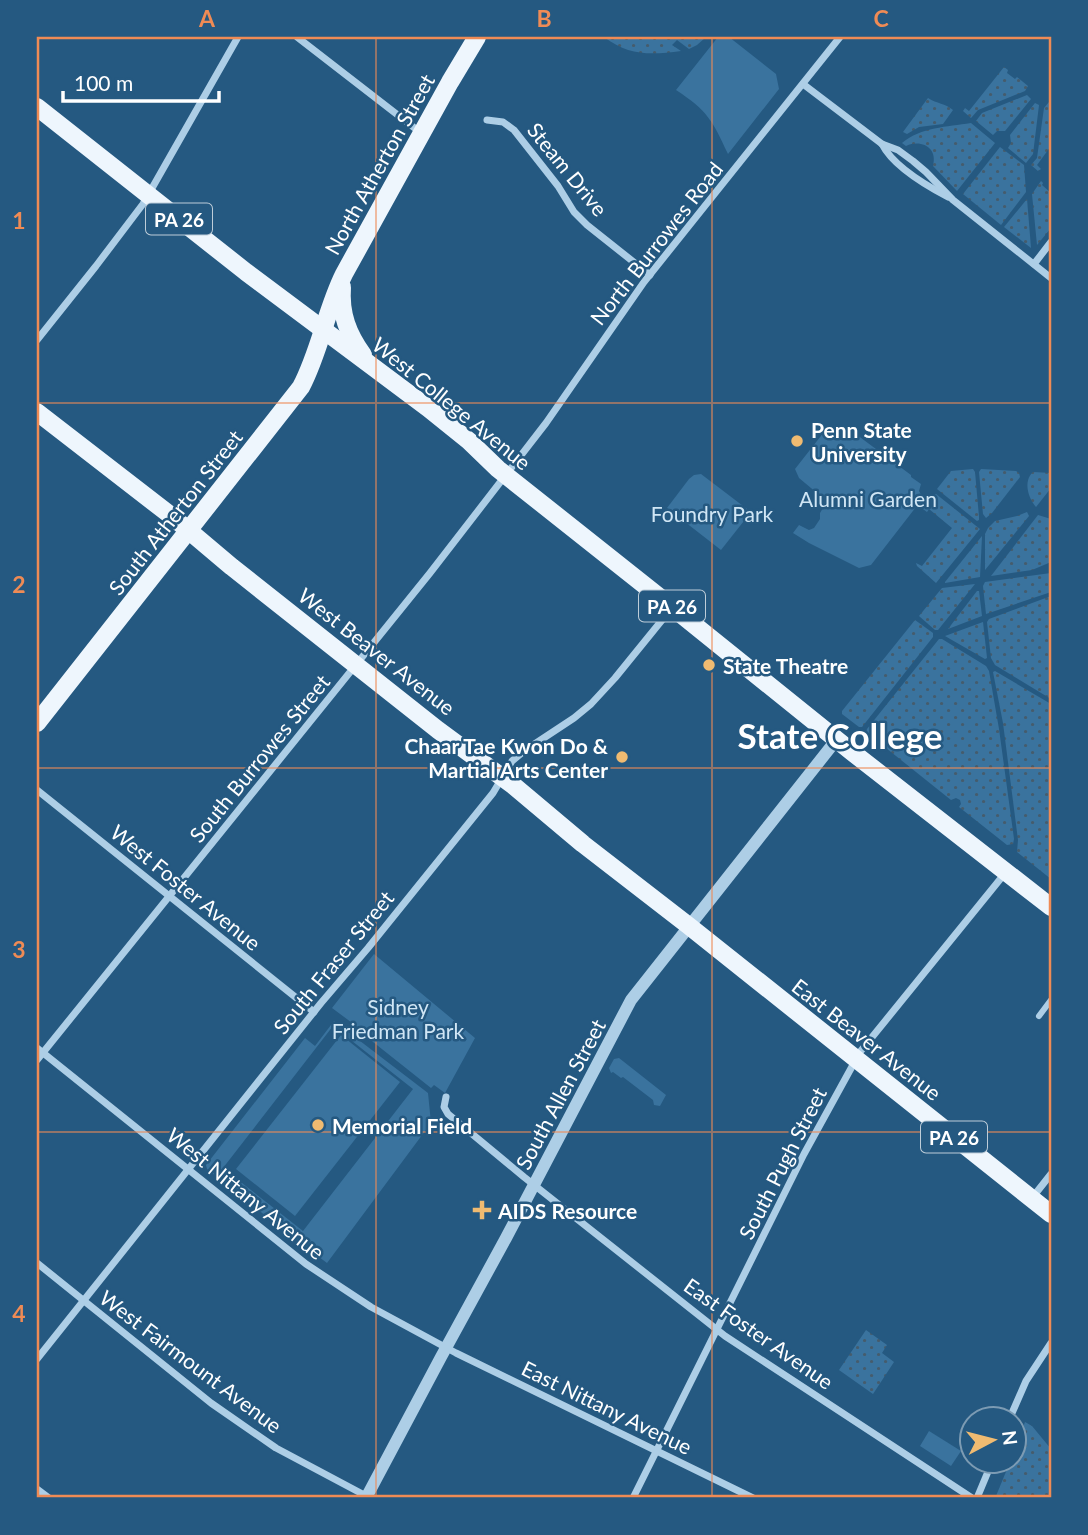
<svg xmlns="http://www.w3.org/2000/svg" width="1088" height="1535" font-family="Lato,sans-serif">
  <style>
    .grass { fill: url(#grass-dots) }
    .green { fill: #3a739e; fill-rule: evenodd }
    .lines { fill: none; stroke-linecap: round; stroke-linejoin: round }
    .pedestrian { stroke: #adcee6; stroke-width: 6 }
    .minor { stroke: #adcee6; stroke-width: 7 }
    .tertiary { stroke: #adcee6; stroke-width: 12 }
    .primary { stroke: #eef6fd; stroke-width: 18 }
    .grid { fill: none; stroke: #ef8b55; stroke-width: 2; stroke-opacity: 0.55 }
    .poi-dot { fill: #f0bb71; stroke: #255981; stroke-width: 2.5 }
    .labels { text-anchor: middle; dominant-baseline: central; stroke-width: 5; stroke-linejoin: round; paint-order: stroke }
    .shield { fill: #255981; stroke: #becdd9; stroke-width: 2 }
    .shield-label { font-size: 19px; font-weight: bold; fill: #fff }
    .street-label { font-size: 21px; fill: #fff; stroke: #255981 }
    .poi-label { font-size: 21px; font-weight: bold; fill: #fff; stroke: #255981; text-anchor: start }
    .park-label { font-size: 21px; fill: #d0e6f5; stroke: #255981 }
    .town-label { font-size: 35px; font-weight: bold; fill: #fff; stroke: #255981 }
    .neatline { fill: none; stroke: #ef8b55; stroke-width: 2.5 }
    .grid-label { font-size: 23px; text-anchor: middle; font-weight: bold; fill: #ef8b55 }
  </style>
  <defs>
    <pattern id="grass-dots" width="8" height="8" patternUnits="userSpaceOnUse" patternTransform="scale(1.75)"><rect width="8" height="8" fill="#3a739e"/><path d="M2 2h.1M6 6h.1" fill="none" stroke="#455c6d" stroke-width="1.8" stroke-linecap="round"/></pattern>
  </defs>
  <rect width="100%" height="100%" fill="#255981"/>
  <!-- grass -->
  <g class="grass">
    <path d="M604,37H706L697,45L689,49L677,40L672,45L681,51C651,55 629,56 604,37Z"/>
    <polygon points="1004,67 1008,70 1007,73 1015,79 1017,77 1028,86 1025,91 978,110 971,118 963,111 965,108 969,111"/>
    <polygon points="1027,95 1031,99 1005,131 997,131 993,135 976,121 982,113"/>
    <path d="M928,98C937,104 945,103 953,110L943,124L919,127L907,134L903,132Z"/>
    <polygon points="1049,102 1051,104 1051,146 1037,165 1041,169 1038,171 1031,165 1037,158 1044,108"/>
    <polygon points="1035,103 1039,105 1033,154 1026,163 1008,148 1011,143 1010,135"/>
    <path d="M971,123L995,143L957,191L933,166C938,148 922,139 906,146L902,143C921,127 947,127 971,123Z"/>
    <polygon points="1000,147 1024,165 1026,192 1001,225 963,194"/>
    <polygon points="1041,181 1043,183 1042,185 1051,193 1051,228 1037,245 1032,194"/>
    <polygon points="1027,199 1031,248 1004,227"/>
    <polygon points="973,469 975,472 979,517 979,520 977,521 937,489 951,471"/>
    <polygon points="981,469 1016,471 1019,473 1020,477 992,513 986,518 983,514 979,472"/>
    <path d="M1033,472L1051,473V488L1036,507C1028,498 1023,481 1033,472Z"/>
    <polygon points="936,494 980,529 936,583 917,566 916,563 922,566 952,528 929,509 927,512 923,509 923,506 932,495"/>
    <polygon points="1027,512 1029,516 985,570 985,534 988,528 995,521 1017,516"/>
    <polygon points="1038,515 1051,519 1051,562 1032,570 991,576"/>
    <polygon points="982,536 980,577 945,583 945,582"/>
    <polygon points="1051,573 1051,592 986,614 983,586 985,582"/>
    <polygon points="975,584 938,630 935,630 919,616 942,588"/>
    <polygon points="977,591 979,591 982,616 948,629"/>
    <polygon points="1051,596 1051,699 995,665 991,658 987,622 989,619"/>
    <polygon points="915,620 933,633 933,637 862,727 859,727 842,714 842,711"/>
    <polygon points="983,622 987,658 985,659 945,636"/>
    <polygon points="939,639 942,639 986,666 989,671 999,729 1014,839 1013,844 1007,845 959,807 961,804 960,800 956,798 951,800 866,732 867,729"/>
    <polygon points="995,671 1051,704 1051,879 1017,852 1018,840 1003,723 993,672"/>
    <polygon points="866,1330 887,1345 882,1353 894,1362 873,1394 839,1370"/>
    <polygon points="1025,1422 1032,1426 1051,1449 1051,1498 1001,1498 996,1496 1010,1462 1014,1462 1015,1450"/>
  </g>
  <!-- green -->
  <g class="green">
    <path d="M718,37H729L776,74L779,89L728,154C712,120 708,111 676,90Z"/>
    <polygon points="849,429 911,475 911,477 921,484 919,491 923,498 871,565 859,568 809,543 793,533 799,525 809,530 814,528 820,519 820,513 823,508 816,502 818,499 815,496 817,493 799,478 795,469 824,432"/>
    <polygon points="701,474 751,512 721,550 667,508 689,479 694,475"/>
    <polygon points="374,954 475,1038 445,1093 434,1085 431,1088 363,1034 363,1031 332,1008"/>
    <path d="M334,1021L428,1093L431,1123L327,1263L291,1236L207,1169L206,1165L305,1038L315,1046ZM333,1026L413,1089L303,1231L223,1168Z"/>
    <polygon points="341,1035 400,1082 295,1216 236,1169"/>
    <polygon points="619,1058 666,1095 660,1106 654,1105 653,1100 623,1077 621,1078 613,1072 611,1073 609,1068 614,1059"/>
    <polygon points="929,1431 961,1451 951,1466 920,1446"/>
  </g>
  <g class="lines">
    <!-- pedestrian -->
    <polyline class="pedestrian" points="1039,1016 1051,1000"/>
    <!-- minor -->
    <g class="minor">
      <polyline points="297,37 421,133"/>
      <path d="M803,84L882,144C893,166 927,186 948,197"/>
      <polyline points="487,120 503,122 514,130 558,186 574,212 587,225 650,275"/>
      <polyline points="882,144 898,150 913,161 926,172 953,200 1051,278"/>
      <polyline points="1034,264 1051,242"/>
      <polyline points="37,340 96,266 143,204 238,37"/>
      <polyline points="37,790 314,1012"/>
      <polyline points="37,1048 306,1264 371,1307 456,1353 753,1498"/>
      <polyline points="37,1060 430,573 546,423 644,282 840,37"/>
      <polyline points="446,1097 444,1107 448,1114 524,1177 725,1336 972,1498"/>
      <polyline points="1032,1198 1051,1174"/>
      <polyline points="37,1263 211,1403 276,1448 370,1498"/>
      <polyline points="37,1359 321,1003 368,948 493,793 512,761 524,751 574,718 591,704 615,678 671,609"/>
      <polyline points="1009,1420 1026,1381 1051,1343"/>
      <polyline points="37,1489 49,1498"/>
      <polyline points="633,1498 804,1154 860,1052 1006,872"/>
      <polyline points="977,1498 992,1462"/>
    </g>
    <!-- tertiary -->
    <polyline class="tertiary" points="366,1498 441,1357 506,1238 631,1000 837,739"/>
    <!-- primary -->
    <g class="primary">
      <polyline points="37,107 246,272 428,408 469,441 498,469 672,607 852,752 1051,907"/>
      <path d="M342,287C340,314 348,334 363,355"/>
      <polyline points="37,412 174,518 232,567 438,730 514,786 583,844 689,926 1051,1214"/>
      <path d="M37,723L301,387C320,351 326,310 344,274L450,82L477,37"/>
    </g>
  </g>
  <!-- grid -->
  <path class="grid" d="M376,37V1498M712,37V1498M37,403H1051M37,768H1051M37,1132H1051"/>
  <!-- markers -->
  <g class="poi-dot">
    <circle cx="797" cy="441" r="7"/>
    <circle cx="709" cy="665" r="7"/>
    <circle cx="622" cy="757" r="7"/>
    <circle cx="318" cy="1125" r="7"/>
    <path d="M478.5 1199.5h7v7h7v7h-7v7h-7v-7h-7v-7h7z"/>
  </g>
  <g class="labels">
    <!-- shield labels -->
    <g class="shield">
      <rect x="146" y="203.5" width="66" height="31" rx="5"/>
      <rect x="639" y="590.5" width="66" height="31" rx="5"/>
      <rect x="921" y="1121.5" width="66" height="31" rx="5"/>
    </g>
    <g class="shield-label">
      <text x="179" y="219">PA 26</text>
      <text x="672" y="606">PA 26</text>
      <text x="954" y="1137">PA 26</text>
    </g>
    <!-- street labels -->
    <g class="street-label">
      <text transform="translate(379 164) rotate(-61)">North Atherton Street</text>
      <text transform="translate(568 169) rotate(51)">Steam Drive</text>
      <text transform="translate(656 243) rotate(-52)">North Burrowes Road</text>
      <text transform="translate(452 403) rotate(39)">West College Avenue</text>
      <text transform="translate(175 512) rotate(-52)">South Atherton Street</text>
      <text transform="translate(377 651) rotate(38)">West Beaver Avenue</text>
      <text transform="translate(259 758) rotate(-51)">South Burrowes Street</text>
      <text transform="translate(186 887) rotate(39)">West Foster Avenue</text>
      <text transform="translate(333 962) rotate(-51)">South Fraser Street</text>
      <text transform="translate(867 1039) rotate(38)">East Beaver Avenue</text>
      <text transform="translate(560 1094) rotate(-62)">South Allen Street</text>
      <text transform="translate(782 1163) rotate(-63)">South Pugh Street</text>
      <text transform="translate(246 1193) rotate(39)">West Nittany Avenue</text>
      <text transform="translate(759 1333) rotate(35)">East Foster Avenue</text>
      <text transform="translate(191 1361) rotate(37)">West Fairmount Avenue</text>
      <text transform="translate(607 1407) rotate(26)">East Nittany Avenue</text>
    </g>
    <!-- poi labels -->
    <g class="poi-label">
      <text x="811" y="429">Penn State<tspan x="811" dy="24">University</tspan></text>
      <text x="723" y="665">State Theatre</text>
      <text x="608" y="745" text-anchor="end">Chaar Tae Kwon Do &amp;<tspan x="608" dy="24">Martial Arts Center</tspan></text>
      <text x="332" y="1125">Memorial Field</text>
      <text x="498" y="1210">AIDS Resource</text>
    </g>
    <!-- park labels -->
    <g class="park-label">
      <text x="868" y="498">Alumni Garden</text>
      <text x="712" y="513">Foundry Park</text>
      <text x="398" y="1006">Sidney<tspan x="398" dy="24">Friedman Park</tspan></text>
    </g>
    <!-- town labels -->
    <g class="town-label">
      <text x="840" y="735">State College</text>
    </g>
  </g>
  <!-- border -->
  <rect width="1088" height="1535" fill="none" stroke="#255981" stroke-width="77"/>
  <!-- north arrow -->
  <g transform="translate(993 1440) rotate(83)"><circle r="33" fill="#255981" stroke="#7c9bb3" stroke-width="2"/>
  <path d="M0-5L12 26L0 18L-12 26Z" fill="#f0bb71"/>
  <text y="-10" font-size="19" font-weight="bold" text-anchor="middle" fill="#ffffff">N</text>
  </g>
  <!-- scale -->
  <path d="M63 91v10h156v-10" fill="none" stroke="#ffffff" stroke-width="3.5"/>
  <text x="74" y="91" font-size="21" fill="#ffffff" stroke="#255981" stroke-width="5" paint-order="stroke">100 m</text>
  <rect x="38" y="38" width="1012" height="1458" class="neatline"/>
  <g class="grid-label">
    <text x="207" y="27">A</text>
    <text x="544" y="27">B</text>
    <text x="881" y="27">C</text>
    <text x="19" y="229">1</text>
    <text x="19" y="593">2</text>
    <text x="19" y="958">3</text>
    <text x="19" y="1322">4</text>
  </g>
</svg>
